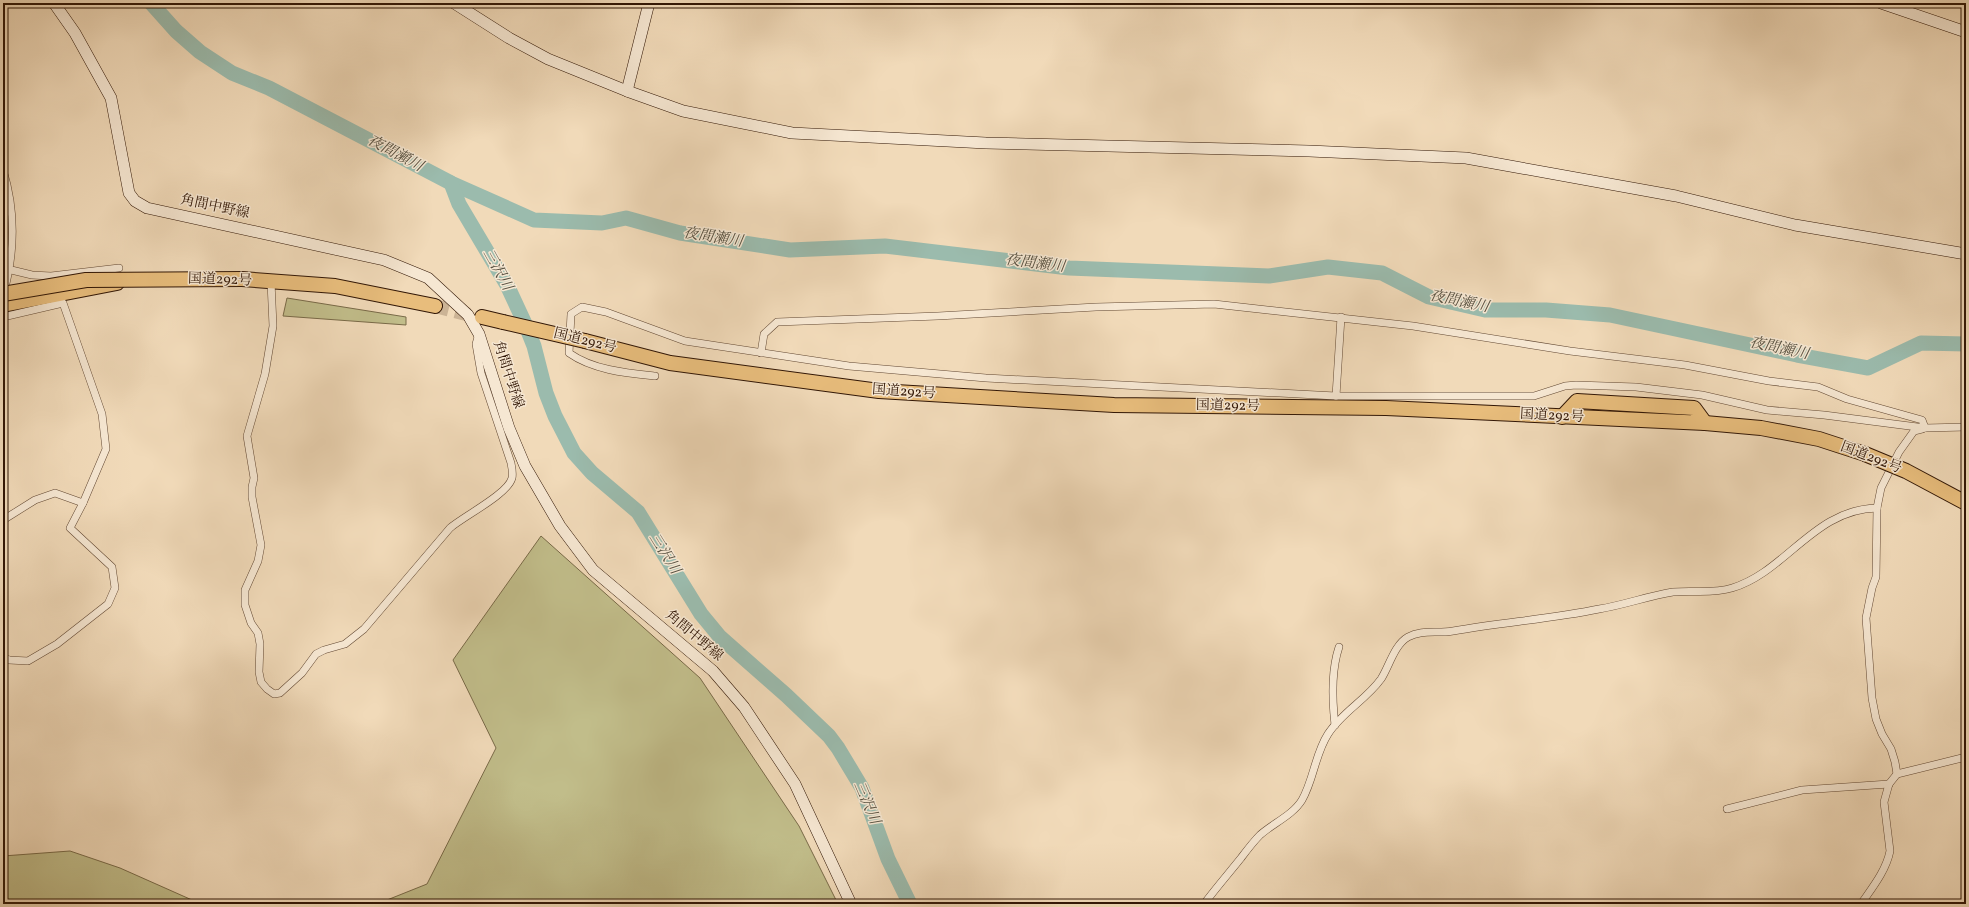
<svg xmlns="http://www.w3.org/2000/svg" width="1969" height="907" font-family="Vollkorn,'Noto Serif JP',serif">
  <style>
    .green { fill: #c1bd8a; stroke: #796a48 }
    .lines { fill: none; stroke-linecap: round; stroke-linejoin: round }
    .river { stroke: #9bbbad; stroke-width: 15 }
    .highway-tunnel { stroke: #cbb395; stroke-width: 14; stroke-dasharray: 14 7; stroke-linecap: butt }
    .street-casing { stroke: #614732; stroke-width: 8 }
    .secondary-casing { stroke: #311605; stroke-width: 12 }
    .highway-casing { stroke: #311605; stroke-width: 16 }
    .street { stroke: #f6e7d2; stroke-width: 7 }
    .secondary { stroke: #f6e7d2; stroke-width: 11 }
    .highway { stroke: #e8bd7c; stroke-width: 14 }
    .highway-bridge-casing { stroke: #311605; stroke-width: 16; stroke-linecap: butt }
    .highway-bridge { stroke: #e8bd7c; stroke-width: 14 }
    .labels { text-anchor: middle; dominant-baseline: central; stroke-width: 3; stroke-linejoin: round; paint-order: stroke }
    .street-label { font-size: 14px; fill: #311605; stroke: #f6e7d2 }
    .water-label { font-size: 15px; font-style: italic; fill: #565040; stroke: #f6e7d2 }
  </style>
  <rect width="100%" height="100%" fill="#f1dab9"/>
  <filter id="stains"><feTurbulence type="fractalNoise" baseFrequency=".005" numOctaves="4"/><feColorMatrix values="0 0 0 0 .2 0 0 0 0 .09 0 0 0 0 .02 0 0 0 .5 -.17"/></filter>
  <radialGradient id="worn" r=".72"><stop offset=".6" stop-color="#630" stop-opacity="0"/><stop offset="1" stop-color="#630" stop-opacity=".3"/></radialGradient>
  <!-- green -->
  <g class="green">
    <polygon points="287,298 406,317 406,325 283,316"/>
    <polygon points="541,536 700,678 799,826 838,904 377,904 427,884 496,748 453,660"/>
    <polygon points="70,851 120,868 201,904 3,904 3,856"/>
  </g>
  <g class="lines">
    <!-- river -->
    <g class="river">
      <polyline points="151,3 176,31 200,52 232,73 269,88 451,183 534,220 602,223 626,218 680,233 790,250 885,246 1069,268 1269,276 1328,267 1382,273 1429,297 1485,310 1546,310 1610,315 1797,355 1868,368 1921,343 1966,344"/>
      <polyline points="451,183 459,204 507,285 526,326 534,346 546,393 555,416 574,453 592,473 638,512 701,614 720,637 786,695 829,736 838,748 862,788 888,859 910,904"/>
    </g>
    <!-- highway-tunnel -->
    <polyline class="highway-tunnel" points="435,306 474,316"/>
    <defs>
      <g id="street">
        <path d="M3,170C16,212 15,253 3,295"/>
        <polyline points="3,268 32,275 51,276 119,268"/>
        <path d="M271,282L273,326L265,374L247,436L254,478L252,487V497L261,545L258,561L245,590V605L251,623L258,633L260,644L259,672L261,682L267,689L274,694L280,693L302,673L316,654L324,650L345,644L364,629L450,528C464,516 508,494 512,478C513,474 512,468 511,463L481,373L476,344L479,334"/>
        <polyline points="3,317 63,303 102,414 106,449 83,503 70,528 112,567 115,588 108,604 57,644 28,661 9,660 3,657"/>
        <polyline points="761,353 764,334 777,322 938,316 1096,307 1214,304 1413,326 1570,351 1685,365 1769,381 1818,387 1847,399 1922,420 1925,428"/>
        <path d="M655,376C626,373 593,370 569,353L571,314L582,307L606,312L685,341L849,366L986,378L1336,396H1534L1565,386L1576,385L1636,387L1702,395L1767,410L1824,415L1925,428L1966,427"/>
        <polyline points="1336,396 1341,317"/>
        <polyline points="3,520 35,500 55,493 83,503"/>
        <path d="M1335,725C1332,699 1331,671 1339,647"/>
        <polyline points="1897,774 1895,762 1891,749 1882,734 1876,719 1872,698 1866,618 1872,588 1876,577 1877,508 1881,488 1899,452 1914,431 1922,429"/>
        <polyline points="1727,809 1802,790 1889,784"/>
        <path d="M1204,904C1216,888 1229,873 1241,858C1247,850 1253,842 1260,835C1272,824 1293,815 1302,800C1314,779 1315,754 1328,734C1342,712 1366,700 1381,679C1389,667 1394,645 1408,637C1422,629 1438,634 1453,631C1502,622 1551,619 1599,609C1624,605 1648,596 1673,592C1693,590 1713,594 1732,588C1786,572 1814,509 1877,508"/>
        <path d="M1861,904C1872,888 1886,871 1890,851L1884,802L1889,784L1897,774L1966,757"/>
      </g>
      <g id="secondary">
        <polyline points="54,3 75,33 111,98 129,193 135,201 147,208 384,260 428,278 468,315 479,334 509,428 525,466 560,526 593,570 713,671 744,707 795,784 851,904"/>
        <polyline points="454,3 509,38 548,59 627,91 683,111 792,133 986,143 1309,151 1466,158 1676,196 1795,225 1966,254"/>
        <polyline points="1881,3 1966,32"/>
        <polyline points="627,91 649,3"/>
      </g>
      <g id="highway">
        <polyline points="242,279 335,286 435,306"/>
        <polyline points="3,305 117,283"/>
        <polyline points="482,317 503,322"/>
        <polyline points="585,341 670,363 879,391 1114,405 1386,408 1705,423 1761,428 1819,439 1865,454"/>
        <polyline points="1562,417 1577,401 1694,408 1705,423"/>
      </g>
    </defs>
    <!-- street casing -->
    <use href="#street" class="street-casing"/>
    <!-- secondary casing -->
    <use href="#secondary" class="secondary-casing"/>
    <!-- highway casing -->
    <use href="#highway" class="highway-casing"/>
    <!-- street -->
    <use href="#street" class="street"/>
    <!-- secondary -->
    <use href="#secondary" class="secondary"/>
    <!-- highway -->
    <use href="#highway" class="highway"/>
    <defs>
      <g id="highway-bridge">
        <polyline points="3,294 86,280 242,279"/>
        <polyline points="503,322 585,341"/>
        <polyline points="1865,454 1906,471 1966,503"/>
      </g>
    </defs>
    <!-- highway-bridge casing -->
    <use href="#highway-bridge" class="highway-bridge-casing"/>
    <!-- highway-bridge -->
    <use href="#highway-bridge" class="highway-bridge"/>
  </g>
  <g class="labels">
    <!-- street labels -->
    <g class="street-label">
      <text transform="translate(215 207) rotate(12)">角間中野線</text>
      <text transform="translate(220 280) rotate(2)">国道292号</text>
      <text transform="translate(585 341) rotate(14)">国道292号</text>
      <text transform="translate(508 375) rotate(72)">角間中野線</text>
      <text transform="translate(904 392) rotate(4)">国道292号</text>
      <text transform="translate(1228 406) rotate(1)">国道292号</text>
      <text transform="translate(1552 416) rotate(3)">国道292号</text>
      <text transform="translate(1871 458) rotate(21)">国道292号</text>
      <text transform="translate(694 636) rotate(40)">角間中野線</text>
    </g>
    <!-- water labels -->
    <g class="water-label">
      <text transform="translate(395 154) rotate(28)">夜間瀬川</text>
      <text transform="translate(713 238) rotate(9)">夜間瀬川</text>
      <text transform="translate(1035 264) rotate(7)">夜間瀬川</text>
      <text transform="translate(497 270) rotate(61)">三沢川</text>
      <text transform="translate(1459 302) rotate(12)">夜間瀬川</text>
      <text transform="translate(1779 349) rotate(12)">夜間瀬川</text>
      <text transform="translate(664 554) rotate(58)">三沢川</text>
      <text transform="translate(866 803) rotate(67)">三沢川</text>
    </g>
  </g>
  <!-- margin -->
  <rect width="1969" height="907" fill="none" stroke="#f1dab9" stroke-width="16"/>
  <rect x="4" y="4" width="1961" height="899" fill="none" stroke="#311605" stroke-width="2"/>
  <rect x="8" y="8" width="1953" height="891" fill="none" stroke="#311605"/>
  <rect width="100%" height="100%" filter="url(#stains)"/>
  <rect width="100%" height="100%" fill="url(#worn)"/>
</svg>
